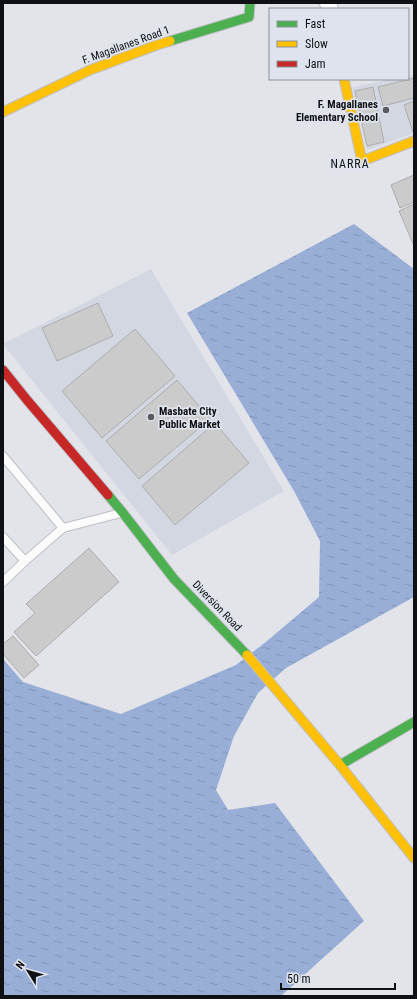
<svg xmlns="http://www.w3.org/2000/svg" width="417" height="999" font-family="'Roboto Condensed',sans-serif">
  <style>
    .built { fill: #d2d7e2 }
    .water { fill: url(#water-ripples) }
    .building { fill: #cbcbcc; stroke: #adadaf }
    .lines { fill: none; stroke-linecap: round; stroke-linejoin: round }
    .lane-casing { stroke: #bdbfc4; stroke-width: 10 }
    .street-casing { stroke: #bdbfc4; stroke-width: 18 }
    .fast-casing { stroke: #bdbfc4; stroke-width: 11 }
    .slow-casing { stroke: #bdbfc4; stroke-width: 11 }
    .jam-casing { stroke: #bdbfc4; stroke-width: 11 }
    .lane { stroke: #fbfbfc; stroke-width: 8 }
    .street { stroke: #fbfbfc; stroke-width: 16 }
    .fast { stroke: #4caf50; stroke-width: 9 }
    .slow { stroke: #ffc107; stroke-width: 9 }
    .jam { stroke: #c62828; stroke-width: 9 }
    .poi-dot { fill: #585a5e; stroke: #dfe3ed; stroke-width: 1.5 }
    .labels { text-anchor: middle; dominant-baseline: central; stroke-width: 3.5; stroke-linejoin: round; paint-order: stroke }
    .street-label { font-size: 11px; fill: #0e1013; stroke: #dfe3ed }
    .poi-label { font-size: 11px; font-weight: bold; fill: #0e1013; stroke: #dfe3ed; text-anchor: end }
    .neighbourhood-label { font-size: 12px; letter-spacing: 1px; fill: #0e1013; stroke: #dfe3ed }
  </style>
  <defs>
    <pattern id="water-ripples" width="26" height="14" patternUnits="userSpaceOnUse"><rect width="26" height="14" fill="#98aed6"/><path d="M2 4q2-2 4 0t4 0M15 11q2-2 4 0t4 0" fill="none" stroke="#8295b7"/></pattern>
  </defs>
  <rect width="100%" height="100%" fill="#e2e4ea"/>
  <!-- built -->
  <g class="built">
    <polygon points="414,75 414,133 367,150 352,87 393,79 408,79 408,76"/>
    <polygon points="151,269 284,491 172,555 3,344"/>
  </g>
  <!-- water -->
  <polygon class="water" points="354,224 414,269 414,597 286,668 258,693 234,736 216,790 228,810 275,803 364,921 281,996 3,996 3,659 23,682 121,714 236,665 267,641 319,597 320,541 294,491 187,313"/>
  <!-- building -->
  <g class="building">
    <polygon points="414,78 414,98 383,106 378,87"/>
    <polygon points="373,87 384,142 367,146 355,91"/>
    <polygon points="414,101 414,132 413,132 404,105"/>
    <polygon points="414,175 414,202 400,208 391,185"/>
    <polygon points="414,204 414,246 399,211"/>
    <polygon points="98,303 113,336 57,361 42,328"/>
    <polygon points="135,329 175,376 102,438 62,391"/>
    <polygon points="177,380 210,419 139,479 106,441"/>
    <polygon points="215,423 249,463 175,525 142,486"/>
    <polygon points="89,548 119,582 36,656 14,632 35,613 26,604"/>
    <polygon points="13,636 39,665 24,678 3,654 3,644"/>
  </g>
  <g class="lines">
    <defs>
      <g id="lane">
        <polyline points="3,456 63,528"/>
        <polyline points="3,537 25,561"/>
        <polyline points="3,582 25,561 63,528 121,513"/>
      </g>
      <polyline id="street" points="328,3 330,9"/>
      <g id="fast">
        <polyline points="170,41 249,17 250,3"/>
        <polyline points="108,495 123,513 174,579 247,655"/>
        <polyline points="340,765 414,722"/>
      </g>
      <g id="slow">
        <polyline points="344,79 362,161 414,141"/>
        <polyline points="3,112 90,70 154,46 170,41"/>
        <polyline points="247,655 340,765 414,858"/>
      </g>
      <polyline id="jam" points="3,370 27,400 108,495"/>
    </defs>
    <!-- lane casing -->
    <use href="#lane" class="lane-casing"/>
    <!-- street casing -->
    <use href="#street" class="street-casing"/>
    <!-- fast casing -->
    <use href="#fast" class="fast-casing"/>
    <!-- slow casing -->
    <use href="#slow" class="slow-casing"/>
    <!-- jam casing -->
    <use href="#jam" class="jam-casing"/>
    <!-- lane -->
    <use href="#lane" class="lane"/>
    <!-- street -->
    <use href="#street" class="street"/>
    <!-- fast -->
    <use href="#fast" class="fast"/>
    <!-- slow -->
    <use href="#slow" class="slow"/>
    <!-- jam -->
    <use href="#jam" class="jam"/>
  </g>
  <!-- markers -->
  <g class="poi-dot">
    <circle cx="386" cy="110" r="4"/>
    <circle cx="151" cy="417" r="4"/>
  </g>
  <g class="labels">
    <!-- street labels -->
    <g class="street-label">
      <text transform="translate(126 45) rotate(-20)">F. Magallanes Road 1</text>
      <text transform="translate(217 606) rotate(46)">Diversion Road</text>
    </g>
    <!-- poi labels -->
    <g class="poi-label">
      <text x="378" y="104">F. Magallanes<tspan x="378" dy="13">Elementary School</tspan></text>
      <text x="159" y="411" text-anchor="start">Masbate City<tspan x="159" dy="13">Public Market</tspan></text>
    </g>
    <!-- neighbourhood labels -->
    <g class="neighbourhood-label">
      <text x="350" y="164">NARRA</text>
    </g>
  </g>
  <!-- border -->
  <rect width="417" height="999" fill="none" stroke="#0e1013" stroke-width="8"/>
  <!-- legend -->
  <rect x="269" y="8" width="140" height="72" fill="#dfe3ed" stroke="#8b8f96"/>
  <rect x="277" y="21" width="20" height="6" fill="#4caf50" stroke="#8b8f96"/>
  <text x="305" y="28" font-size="12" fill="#0e1013">Fast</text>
  <rect x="277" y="41" width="20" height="6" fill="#ffc107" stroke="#8b8f96"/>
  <text x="305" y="48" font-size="12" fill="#0e1013">Slow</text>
  <rect x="277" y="61" width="20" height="6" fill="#c62828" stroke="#8b8f96"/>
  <text x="305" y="68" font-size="12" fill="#0e1013">Jam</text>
  <!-- north arrow -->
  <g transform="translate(28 971) rotate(307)" stroke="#dfe3ed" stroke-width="3" paint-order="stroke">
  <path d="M0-3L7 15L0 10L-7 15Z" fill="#0e1013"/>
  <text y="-6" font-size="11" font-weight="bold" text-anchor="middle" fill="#0e1013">N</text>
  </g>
  <!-- scale -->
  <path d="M281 983v6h114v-6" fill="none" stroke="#0e1013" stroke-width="2"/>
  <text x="287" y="983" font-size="12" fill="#0e1013" stroke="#dfe3ed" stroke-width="3" paint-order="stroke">50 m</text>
</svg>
